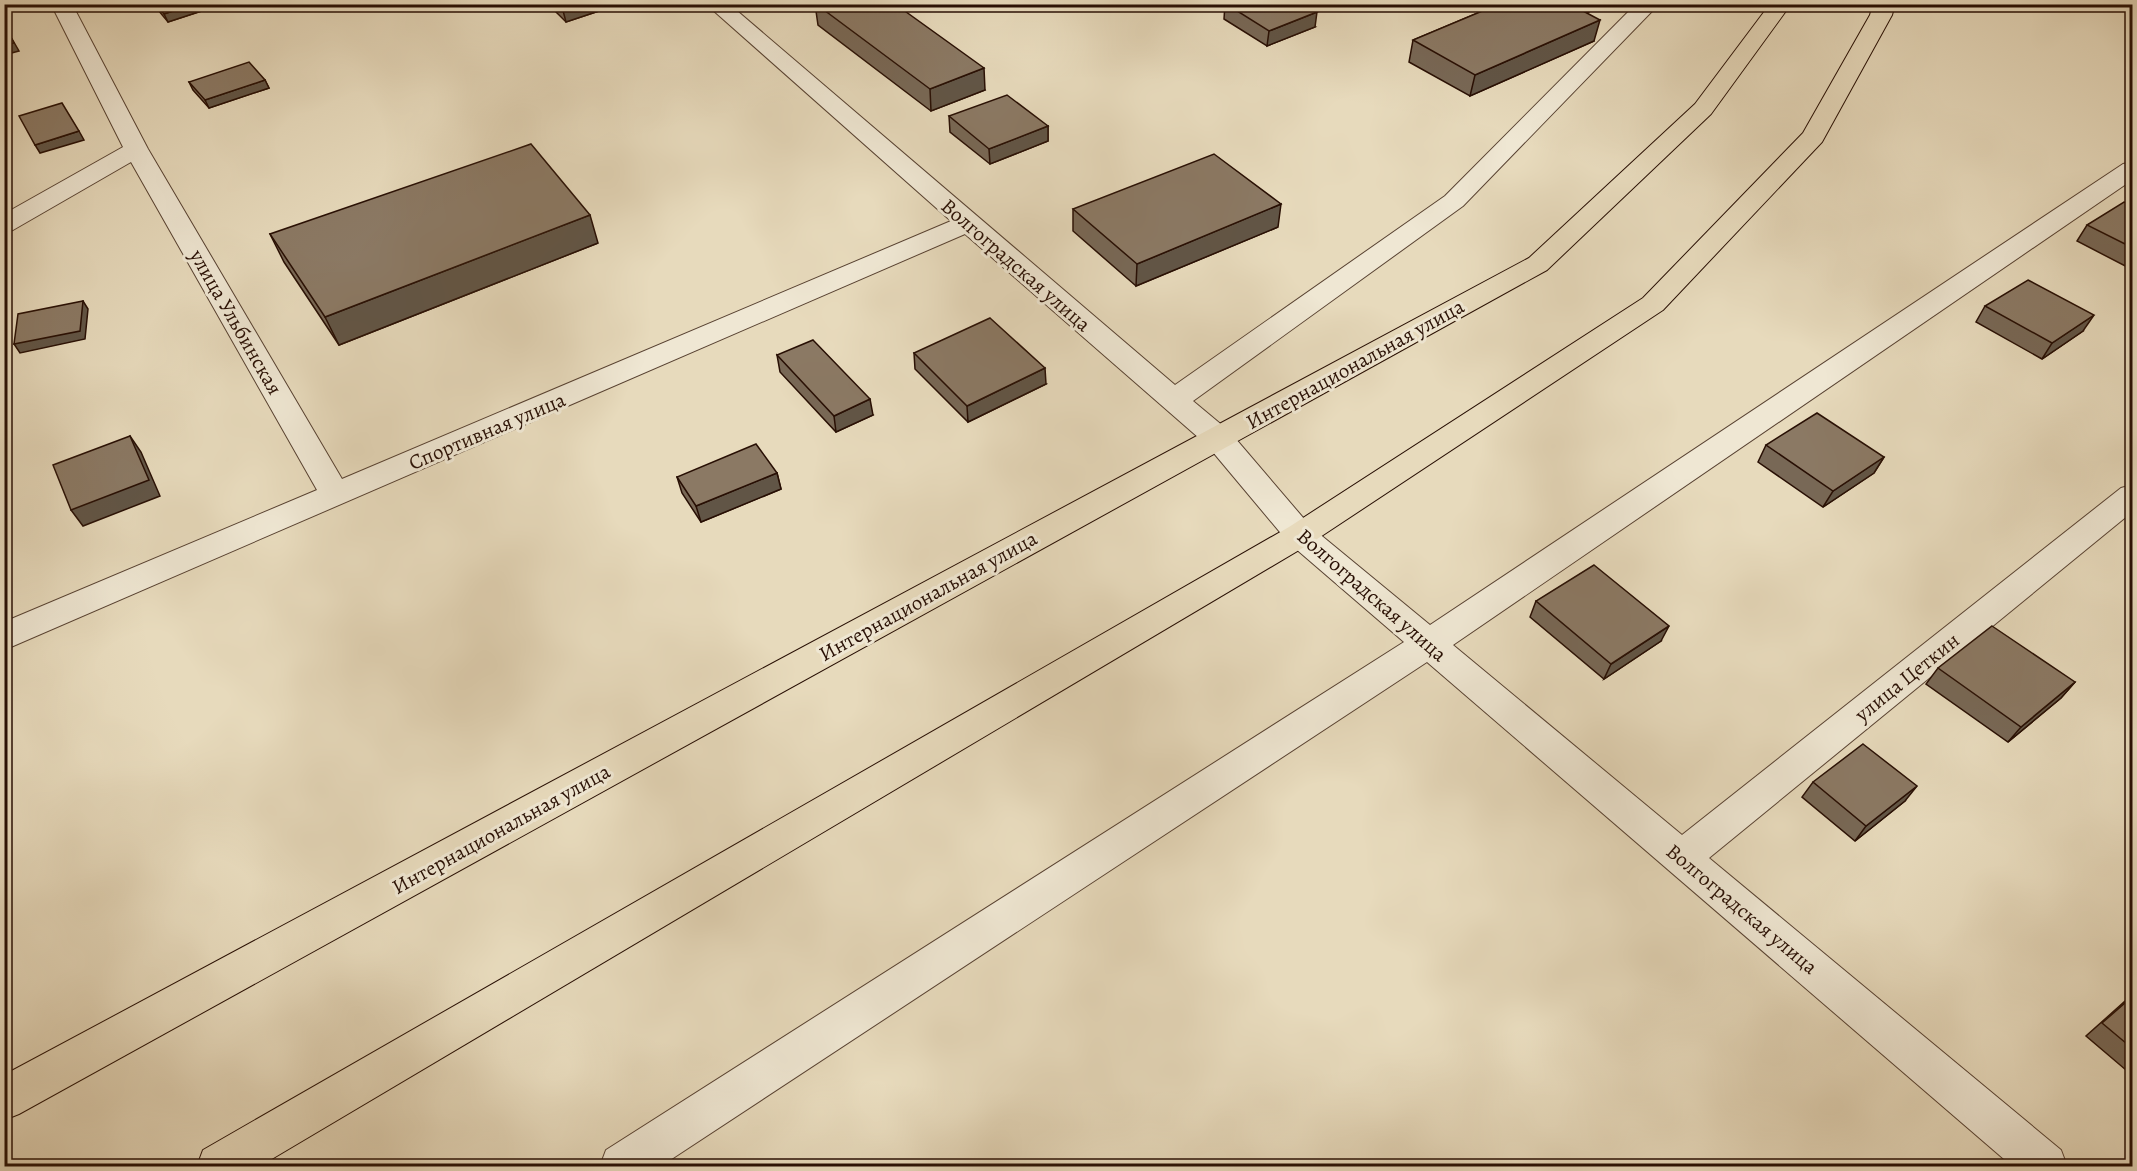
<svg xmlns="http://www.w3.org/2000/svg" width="2137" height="1171" font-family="Alegreya,serif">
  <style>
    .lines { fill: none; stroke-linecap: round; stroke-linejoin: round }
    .minor-casing { stroke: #584232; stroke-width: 2 }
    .major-casing { stroke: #280f04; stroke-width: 2 }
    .minor { fill: #efe7d3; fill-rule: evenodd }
    .major { fill: #e7dabc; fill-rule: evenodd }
    .wall { fill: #786856; stroke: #280f04; stroke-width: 1.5 }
    .shaded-wall { fill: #615546; stroke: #280f04; stroke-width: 1.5 }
    .building { fill: #8b7964; stroke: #280f04; stroke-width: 1.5 }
    .labels { text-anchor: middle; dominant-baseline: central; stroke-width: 6; stroke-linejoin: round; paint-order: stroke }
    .street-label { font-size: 21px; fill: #280f04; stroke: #efe7d3 }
  </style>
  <rect width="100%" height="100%" fill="#e7dabc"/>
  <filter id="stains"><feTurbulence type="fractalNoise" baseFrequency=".00333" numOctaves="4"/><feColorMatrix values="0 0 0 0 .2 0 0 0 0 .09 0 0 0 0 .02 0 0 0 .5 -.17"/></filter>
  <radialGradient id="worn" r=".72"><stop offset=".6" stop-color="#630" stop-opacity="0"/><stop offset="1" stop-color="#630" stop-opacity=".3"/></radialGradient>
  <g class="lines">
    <defs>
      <polygon id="minor" points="51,4 72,4 148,149 342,479 951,221 706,4 729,4 1175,385 1445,196 1636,4 1659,4 1463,206 1193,401 1229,431 1311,527 1430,625 2123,164 2132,162 2132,180 1453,645 1682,835 2121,488 2132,485 2132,512 1709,858 2061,1150 2067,1166 2012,1166 1427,662 661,1166 600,1166 606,1150 1404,642 1289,543 1207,445 965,234 4,650 4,622 317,490 131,162 13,230 4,233 4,214 123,147"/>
      <g id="major">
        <polygon points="1770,4 1791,4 1711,114 1547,270 19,1114 4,1120 4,1075 1529,258 1695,104"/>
        <polygon points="1873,4 1895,4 1892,15 1822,142 1663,310 1311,543 260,1166 197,1166 203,1150 1289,527 1643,298 1803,133 1870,15"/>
      </g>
    </defs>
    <!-- minor casing -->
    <use href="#minor" class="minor-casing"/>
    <!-- major casing -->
    <use href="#major" class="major-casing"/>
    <!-- minor -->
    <use href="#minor" class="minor"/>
    <!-- major -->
    <use href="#major" class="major"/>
  </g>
  <!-- wall -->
  <g class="wall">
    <polygon points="153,4 223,4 168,22"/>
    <polygon points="548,4 620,4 566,22"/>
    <polygon points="815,4 895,4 985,90 931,111 818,25"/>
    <polygon points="1225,4 1315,27 1267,46 1224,19"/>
    <polygon points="1499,4 1601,4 1600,7 1586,13 1594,41 1470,96 1409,62 1413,40"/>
    <polygon points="2133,52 2133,65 2126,63"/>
    <polygon points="265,80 269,88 209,108 193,90 189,82"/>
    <polygon points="949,116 1048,126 1048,141 990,164 950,132"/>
    <polygon points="2133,205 2133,270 2077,241 2087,225"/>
    <polygon points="1073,209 1278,227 1136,286 1073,231"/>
    <polygon points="270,234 598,243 339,345 284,262"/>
    <polygon points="1985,306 2083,331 2042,359 1976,322"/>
    <polygon points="914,353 1046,384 968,422 915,369"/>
    <polygon points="777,355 873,415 836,432 780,372"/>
    <polygon points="1766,445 1884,457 1874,473 1823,507 1758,462"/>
    <polygon points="777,473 781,489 701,522 682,493 677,477"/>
    <polygon points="1536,601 1661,641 1604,679 1530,617"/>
    <polygon points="1938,668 2075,682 2061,698 2008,742 1926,684"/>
    <polygon points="1813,782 1905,801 1855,841 1802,797"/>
    <polygon points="2133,994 2133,1076 2086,1036"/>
  </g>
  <!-- shaded-wall -->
  <g class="shaded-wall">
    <polygon points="194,4 223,4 168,22 164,14"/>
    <polygon points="569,4 620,4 566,22 562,7"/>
    <polygon points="1566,4 1601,4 1600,7 1561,24"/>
    <polygon points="1317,12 1315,27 1267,46 1269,31"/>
    <polygon points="1600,20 1594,41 1470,96 1475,75"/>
    <polygon points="4,25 19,51 4,55"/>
    <polygon points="984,68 985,90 931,111 930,89"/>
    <polygon points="265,80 269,88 209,108 205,100"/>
    <polygon points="1048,126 1048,141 990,164 989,149"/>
    <polygon points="79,131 84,140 40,153 35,145"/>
    <polygon points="1281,204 1278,227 1136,286 1137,264"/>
    <polygon points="590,215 598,243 339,345 325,317"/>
    <polygon points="83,301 88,309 85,339 20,353 14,344"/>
    <polygon points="2094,315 2083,331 2042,359 2052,343"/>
    <polygon points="1045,368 1046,384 968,422 967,406"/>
    <polygon points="870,399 873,415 836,432 834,416"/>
    <polygon points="130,436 141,452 160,496 83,526 71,510"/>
    <polygon points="1884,457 1874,473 1823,507 1833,491"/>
    <polygon points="777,473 781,489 701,522 696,506"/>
    <polygon points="1669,626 1661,641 1604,679 1611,664"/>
    <polygon points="2075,682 2061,698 2008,742 2021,727"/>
    <polygon points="1917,786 1905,801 1855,841 1866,826"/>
  </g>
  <!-- building -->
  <g class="building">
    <polygon points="155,4 194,4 164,14"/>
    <polygon points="816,4 895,4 984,68 930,89"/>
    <polygon points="1226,4 1304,4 1317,12 1269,31"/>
    <polygon points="1499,4 1570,4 1600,20 1475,75 1413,40"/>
    <polygon points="4,25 14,43 4,45"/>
    <polygon points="249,62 265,80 205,100 189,82"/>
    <polygon points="1007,95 1048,126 989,149 949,116"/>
    <polygon points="62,103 79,131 35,145 19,116"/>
    <polygon points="531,144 590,215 325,317 270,234"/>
    <polygon points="1214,154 1281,204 1137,264 1073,209"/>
    <polygon points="2124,202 2133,205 2133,248 2087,225"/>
    <polygon points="2028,280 2094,315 2052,343 1985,306"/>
    <polygon points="83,301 80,331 14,344 18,314"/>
    <polygon points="990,318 1045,368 967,406 914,353"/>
    <polygon points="813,340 870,399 834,416 777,355"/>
    <polygon points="1817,413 1884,457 1833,491 1766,445"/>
    <polygon points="130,436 149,480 71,510 53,465"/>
    <polygon points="756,444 777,473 696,506 677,477"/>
    <polygon points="1594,565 1669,626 1611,664 1536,601"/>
    <polygon points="1992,626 2075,682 2021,727 1938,668"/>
    <polygon points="1863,744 1917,786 1866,826 1813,782"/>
    <polygon points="2133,996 2133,1049 2102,1023"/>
  </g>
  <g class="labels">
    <!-- street labels -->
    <g class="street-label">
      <text transform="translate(1016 265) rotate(41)">Волгоградская улица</text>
      <text transform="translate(236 322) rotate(60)">улица Ульбинская</text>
      <text transform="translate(1355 364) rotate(-29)">Интернациональная улица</text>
      <text transform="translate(487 431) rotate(-23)">Спортивная улица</text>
      <text transform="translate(1372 595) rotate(41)">Волгоградская улица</text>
      <text transform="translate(928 596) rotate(-29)">Интернациональная улица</text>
      <text transform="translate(1907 677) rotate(-39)">улица Цеткин</text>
      <text transform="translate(501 829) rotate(-29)">Интернациональная улица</text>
      <text transform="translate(1742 909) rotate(40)">Волгоградская улица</text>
    </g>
  </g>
  <!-- margin -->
  <rect width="2137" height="1171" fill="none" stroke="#e7dabc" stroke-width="24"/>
  <rect x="6" y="6" width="2125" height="1159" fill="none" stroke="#280f04" stroke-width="3"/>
  <rect x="12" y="12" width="2113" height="1147" fill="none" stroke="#280f04" stroke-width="1.5"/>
  <rect width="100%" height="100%" filter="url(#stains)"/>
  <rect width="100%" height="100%" fill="url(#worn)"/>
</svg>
